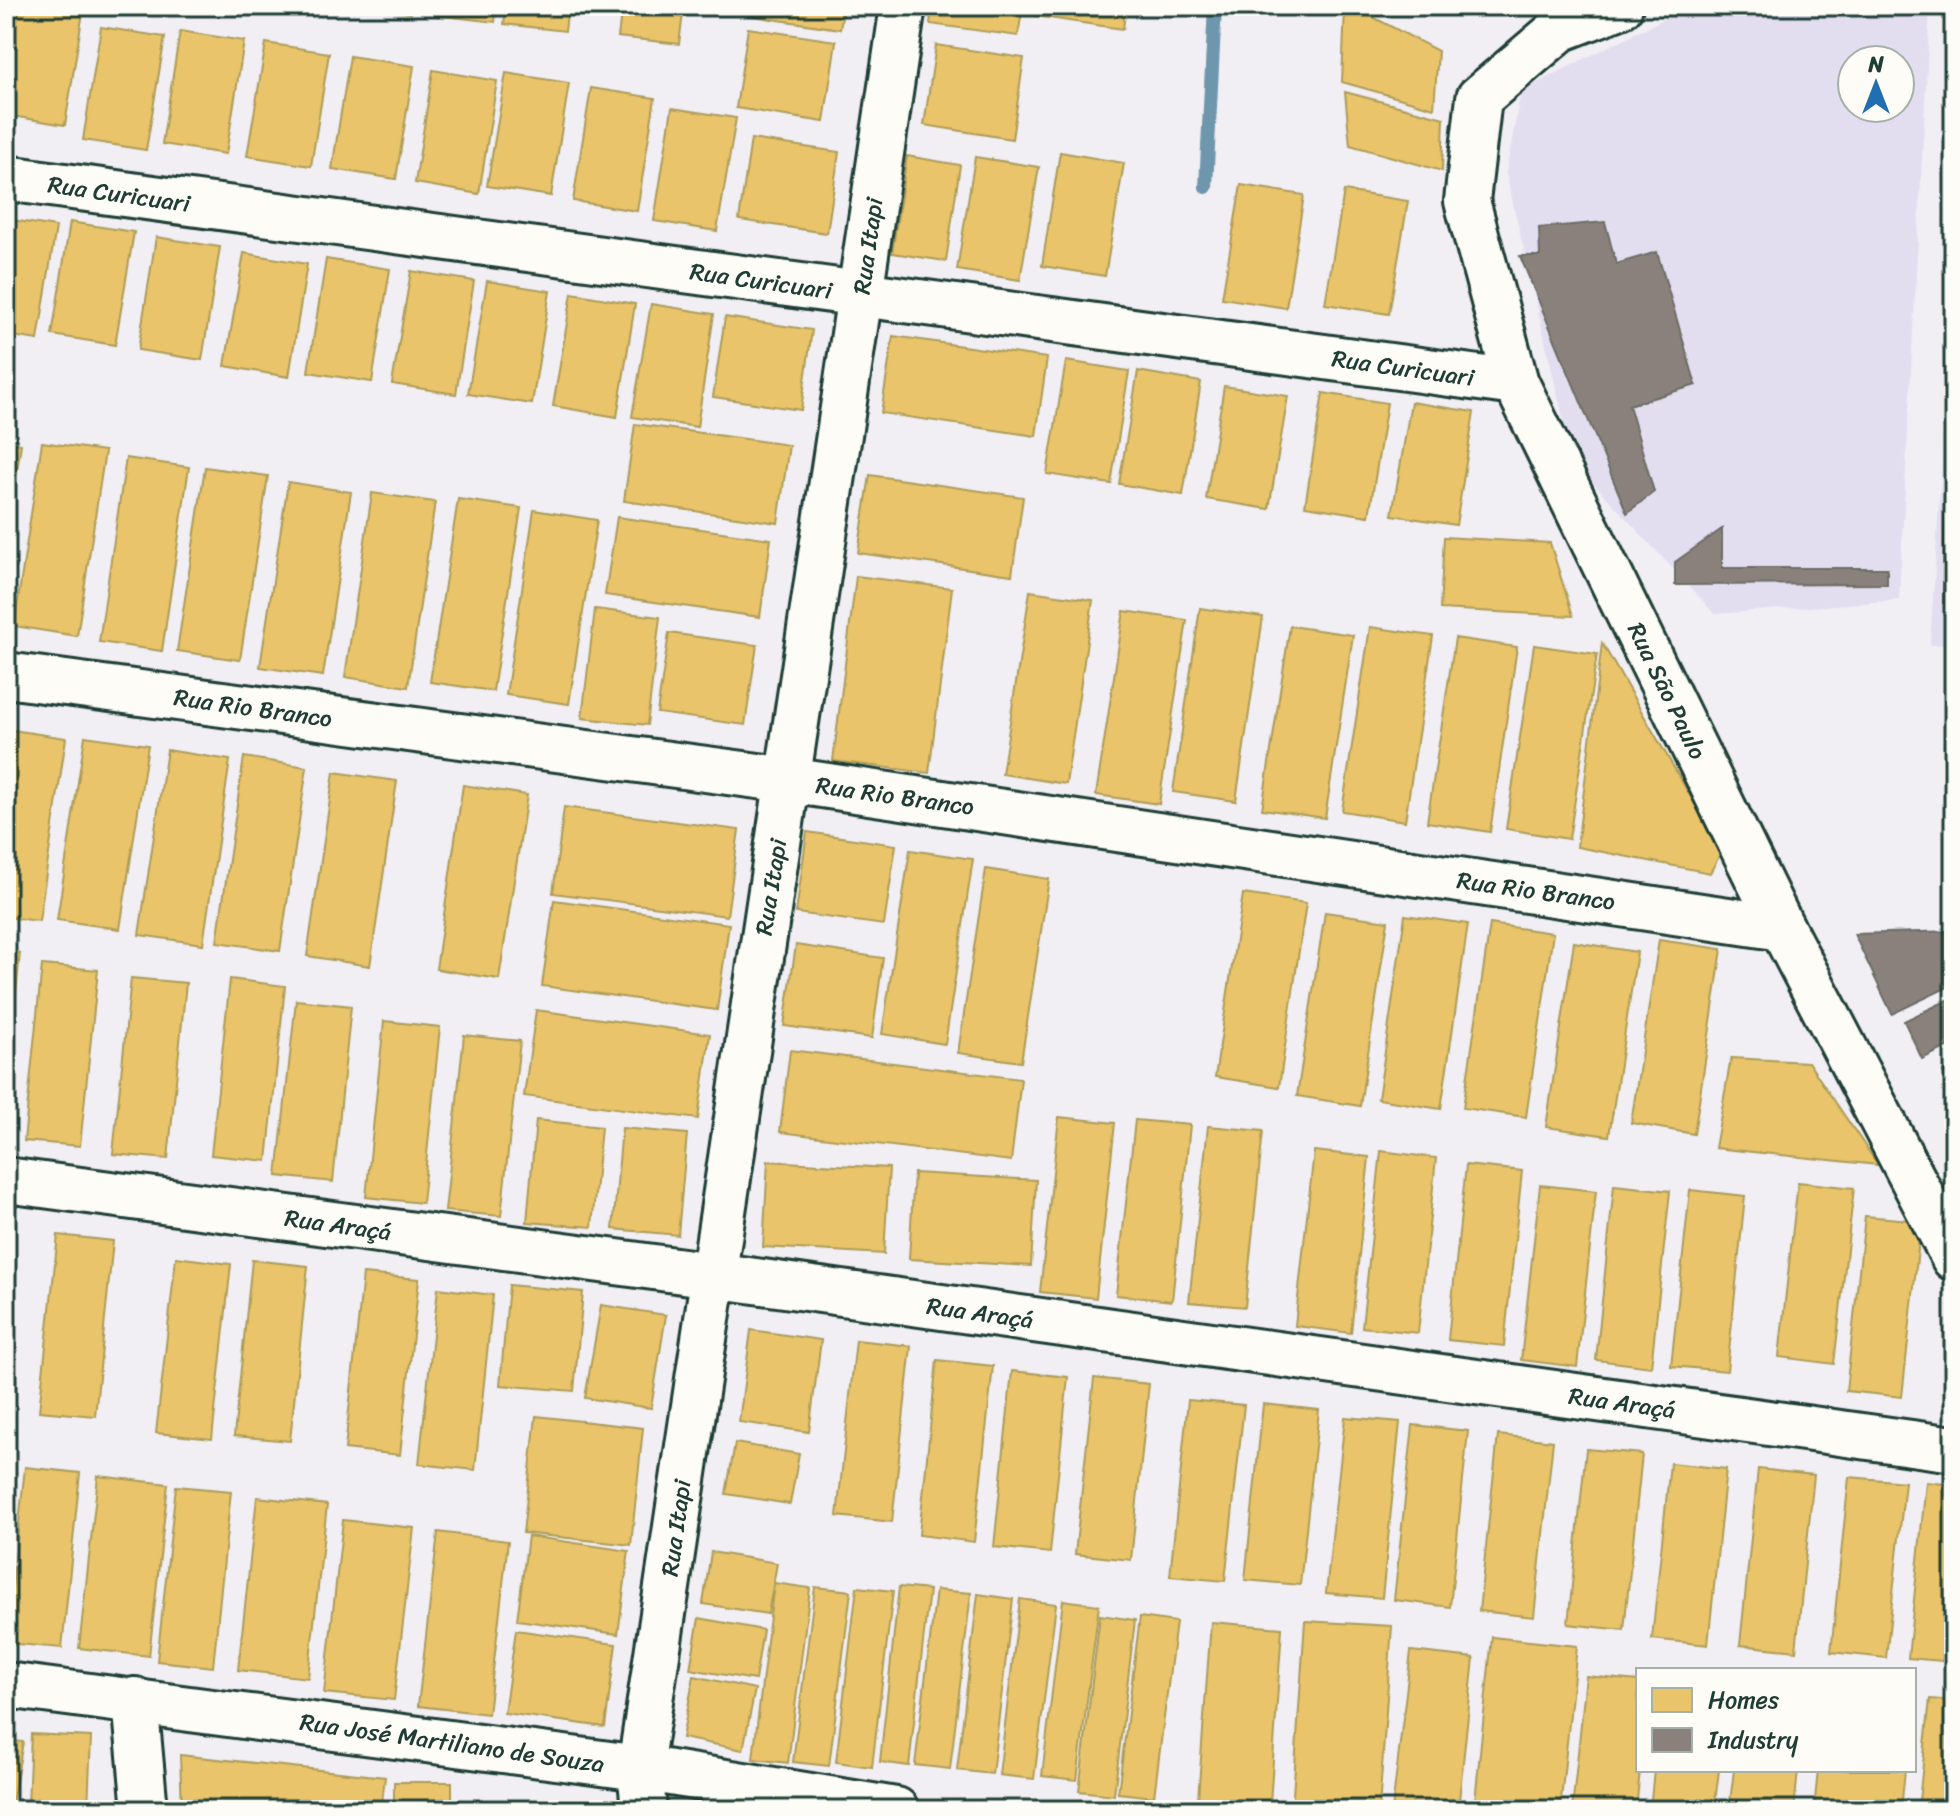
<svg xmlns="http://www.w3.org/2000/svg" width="1960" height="1816" font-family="Sriracha,sans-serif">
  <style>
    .built { fill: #e3ddf0; fill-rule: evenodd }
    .homes { fill: #e9c46a; stroke: #ac9c5a; stroke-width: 2 }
    .industry { fill: #8a817c; stroke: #6a6d66; stroke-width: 2 }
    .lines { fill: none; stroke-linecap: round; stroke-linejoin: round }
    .stream { stroke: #6e96ad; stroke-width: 14 }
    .minor-casing { stroke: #1f3d34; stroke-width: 50 }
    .minor { stroke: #fdfcf7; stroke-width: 44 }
    .labels { text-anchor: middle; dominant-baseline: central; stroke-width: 8; stroke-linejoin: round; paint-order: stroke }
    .street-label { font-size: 24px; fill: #1f3d34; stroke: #fdfcf7 }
  </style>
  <rect width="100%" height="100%" fill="#f1eef4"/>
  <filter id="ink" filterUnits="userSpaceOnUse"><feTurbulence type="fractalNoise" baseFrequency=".0125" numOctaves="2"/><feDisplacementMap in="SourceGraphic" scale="16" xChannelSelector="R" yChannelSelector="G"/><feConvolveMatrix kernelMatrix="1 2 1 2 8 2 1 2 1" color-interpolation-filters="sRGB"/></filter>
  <g filter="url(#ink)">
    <!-- built -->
    <g class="built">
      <path d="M1689,6H1930L1899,600L1715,614L1573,461L1506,173L1521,91ZM1852,60H1900V108H1852Z"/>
      <polygon points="1954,276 1954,644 1930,645"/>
      <polygon points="668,1795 763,1810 669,1810"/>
    </g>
    <!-- homes -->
    <g class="homes">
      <polygon points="19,6 51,6 83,12 65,125 6,115 6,85"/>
      <polygon points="350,6 412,6 411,13"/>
      <polygon points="436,6 497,6 495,22 435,15"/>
      <polygon points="506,6 568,6 565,31 504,24"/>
      <polygon points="622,6 684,6 679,44 618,37"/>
      <polygon points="754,6 844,6 840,29 752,16"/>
      <polygon points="932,6 1023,6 1018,36 930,24"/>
      <polygon points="1036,6 1126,6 1123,29 1035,16"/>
      <polygon points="1345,6 1352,6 1438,51 1434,108 1342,82"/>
      <polygon points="101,27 165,37 146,150 83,140"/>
      <polygon points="748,28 836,41 824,122 736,108"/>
      <polygon points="180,31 244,41 226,154 162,144"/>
      <polygon points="266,43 329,53 311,166 247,156"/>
      <polygon points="936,45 1024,58 1012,139 924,125"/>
      <polygon points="350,56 414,66 396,179 332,169"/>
      <polygon points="433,70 497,81 479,194 415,183"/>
      <polygon points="506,73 569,83 551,196 487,186"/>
      <polygon points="591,88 655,98 637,211 573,201"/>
      <polygon points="1345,92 1444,118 1442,171 1350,145"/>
      <polygon points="672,108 736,118 717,231 654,221"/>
      <polygon points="751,139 839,152 827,233 739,220"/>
      <polygon points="1060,152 1124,163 1105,276 1042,266"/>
      <polygon points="907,156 960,165 946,261 892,253"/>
      <polygon points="975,157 1039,167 1020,280 957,270"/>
      <polygon points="1241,185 1304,195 1286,308 1222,298"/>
      <polygon points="1344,191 1408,201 1389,314 1325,304"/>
      <polygon points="6,219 56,227 38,340 6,335"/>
      <polygon points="70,222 134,232 115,345 52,335"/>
      <polygon points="156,237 220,247 202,360 138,350"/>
      <polygon points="244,253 307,264 289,377 225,366"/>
      <polygon points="326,259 390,269 372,382 308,372"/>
      <polygon points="411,271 474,281 456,394 392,384"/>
      <polygon points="487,281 550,291 532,404 468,394"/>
      <polygon points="572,293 635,304 617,417 553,406"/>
      <polygon points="651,304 714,314 697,427 632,417"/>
      <polygon points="725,317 812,330 801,410 713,397"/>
      <polygon points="893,336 1047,358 1036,436 881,413"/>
      <polygon points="1066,361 1129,371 1111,484 1047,474"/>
      <polygon points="1138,371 1201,382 1183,495 1119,484"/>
      <polygon points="1224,386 1288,396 1269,509 1206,499"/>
      <polygon points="1323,393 1387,403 1369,516 1305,506"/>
      <polygon points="1411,402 1474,412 1456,525 1392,515"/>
      <polygon points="635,424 789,445 778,523 624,501"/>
      <polygon points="6,441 21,444 6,543"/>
      <polygon points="42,442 105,451 77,636 14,626"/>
      <polygon points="126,458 189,467 162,651 99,642"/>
      <polygon points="205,467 268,476 240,660 177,651"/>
      <polygon points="870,475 1023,497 1012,575 858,553"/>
      <polygon points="288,482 351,492 323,676 260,667"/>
      <polygon points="372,493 435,502 408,687 345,677"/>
      <polygon points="458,499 521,508 493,691 430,682"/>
      <polygon points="534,510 597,520 569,704 506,695"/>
      <polygon points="617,517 771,539 760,617 605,595"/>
      <polygon points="1444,537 1550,543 1573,616 1440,609"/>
      <polygon points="856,576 952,588 929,773 833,761"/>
      <polygon points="1030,591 1093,600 1066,784 1002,774"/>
      <polygon points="1200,608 1263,617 1236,801 1173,792"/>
      <polygon points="595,609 660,617 647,725 582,718"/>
      <polygon points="1124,611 1187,620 1159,804 1096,795"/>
      <polygon points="1290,626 1353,635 1325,818 1262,809"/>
      <polygon points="1370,627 1433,636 1405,821 1342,811"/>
      <polygon points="669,633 757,645 745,725 657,713"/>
      <polygon points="1455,638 1517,647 1490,832 1427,822"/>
      <polygon points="1602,643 1722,851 1710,873 1577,847"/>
      <polygon points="1534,645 1597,654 1569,839 1506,829"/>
      <polygon points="6,729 66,738 39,921 6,917"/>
      <polygon points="85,736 148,745 120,929 57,920"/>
      <polygon points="167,750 230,760 203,944 139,935"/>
      <polygon points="244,757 307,767 280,951 217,942"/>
      <polygon points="334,772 397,781 370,966 307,956"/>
      <polygon points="463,785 527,795 499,979 436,969"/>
      <polygon points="564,807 739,830 727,916 553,893"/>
      <polygon points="807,832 896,845 884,925 796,913"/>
      <polygon points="910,850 973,859 945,1044 882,1034"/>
      <polygon points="986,869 1049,879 1021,1062 958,1053"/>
      <polygon points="1243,894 1306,903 1279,1087 1215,1077"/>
      <polygon points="554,900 729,924 717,1010 542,986"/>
      <polygon points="1325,912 1388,921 1360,1106 1297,1096"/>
      <polygon points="1405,915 1468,924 1441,1109 1378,1099"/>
      <polygon points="1490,924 1553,933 1526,1117 1463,1108"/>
      <polygon points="1659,940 1722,949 1694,1134 1631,1123"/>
      <polygon points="1574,942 1637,952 1609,1136 1546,1127"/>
      <polygon points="796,945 883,958 872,1038 784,1026"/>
      <polygon points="6,952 20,953 6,1091"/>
      <polygon points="42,965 98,970 80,1146 24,1141"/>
      <polygon points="131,978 186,983 168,1159 113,1154"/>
      <polygon points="230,979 285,986 267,1161 211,1155"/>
      <polygon points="296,1000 351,1006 333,1182 277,1176"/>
      <polygon points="536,1010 710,1034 698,1119 524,1096"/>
      <polygon points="384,1021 440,1027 422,1203 366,1197"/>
      <polygon points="464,1035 520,1041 501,1216 445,1211"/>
      <polygon points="790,1050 1021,1079 1011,1161 780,1132"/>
      <polygon points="1731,1058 1808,1062 1878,1165 1715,1148"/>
      <polygon points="1059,1117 1115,1123 1096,1298 1040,1292"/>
      <polygon points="536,1120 601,1127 592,1227 527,1222"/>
      <polygon points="1135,1120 1190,1125 1172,1301 1116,1295"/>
      <polygon points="1208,1126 1263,1131 1245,1307 1189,1302"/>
      <polygon points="622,1128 687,1134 678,1235 613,1229"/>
      <polygon points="1314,1151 1369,1157 1351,1333 1295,1326"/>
      <polygon points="1381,1151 1436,1158 1418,1333 1362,1327"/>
      <polygon points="768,1161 889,1168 884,1254 763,1247"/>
      <polygon points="1466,1165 1522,1171 1504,1346 1448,1340"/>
      <polygon points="914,1173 1036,1180 1031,1266 909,1259"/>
      <polygon points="1798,1182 1854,1188 1834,1364 1779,1357"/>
      <polygon points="1540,1185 1596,1191 1577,1367 1521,1360"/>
      <polygon points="1614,1185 1670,1191 1651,1367 1596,1360"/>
      <polygon points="1690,1190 1745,1196 1727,1371 1671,1366"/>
      <polygon points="1865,1216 1921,1221 1902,1397 1846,1391"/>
      <polygon points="58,1235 113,1241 95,1416 39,1411"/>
      <polygon points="176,1257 231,1264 212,1439 156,1433"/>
      <polygon points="252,1260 308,1266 290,1441 234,1436"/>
      <polygon points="363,1274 419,1279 400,1455 345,1449"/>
      <polygon points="509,1285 583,1292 574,1391 500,1385"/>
      <polygon points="438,1288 493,1295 475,1470 419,1464"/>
      <polygon points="601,1305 666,1315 651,1408 585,1398"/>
      <polygon points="751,1330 821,1340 809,1432 739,1422"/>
      <polygon points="856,1340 911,1346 892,1522 837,1516"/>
      <polygon points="937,1360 993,1366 974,1542 919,1535"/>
      <polygon points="1012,1371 1068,1377 1050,1553 994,1547"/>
      <polygon points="1094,1378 1149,1384 1131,1560 1075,1554"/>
      <polygon points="1188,1400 1244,1405 1225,1581 1170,1576"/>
      <polygon points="1263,1404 1319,1410 1300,1585 1245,1580"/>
      <polygon points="536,1416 643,1428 631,1545 523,1533"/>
      <polygon points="1345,1417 1400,1422 1382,1598 1326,1593"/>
      <polygon points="1413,1425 1468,1431 1450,1607 1394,1600"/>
      <polygon points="1498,1435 1553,1441 1534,1617 1479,1611"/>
      <polygon points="735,1443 799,1454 790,1504 726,1494"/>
      <polygon points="1586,1449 1642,1454 1624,1630 1568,1624"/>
      <polygon points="1670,1463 1726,1469 1708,1645 1652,1639"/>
      <polygon points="25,1467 80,1473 62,1648 6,1643"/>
      <polygon points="1758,1469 1814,1475 1796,1651 1740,1645"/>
      <polygon points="98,1476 168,1484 149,1656 79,1648"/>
      <polygon points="1849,1477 1905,1482 1886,1658 1831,1652"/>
      <polygon points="1926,1482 1954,1485 1954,1662 1908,1658"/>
      <polygon points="176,1486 231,1491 213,1667 157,1661"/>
      <polygon points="257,1497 327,1505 308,1678 238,1670"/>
      <polygon points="343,1520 414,1528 394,1700 324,1693"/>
      <polygon points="438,1532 508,1541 488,1714 418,1706"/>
      <polygon points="528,1536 629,1551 618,1634 517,1620"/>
      <polygon points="711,1552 777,1563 768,1614 703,1604"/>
      <polygon points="774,1583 810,1588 788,1763 753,1759"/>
      <polygon points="815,1587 851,1591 829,1766 793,1762"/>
      <polygon points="857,1587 893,1591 872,1767 836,1762"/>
      <polygon points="899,1587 929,1590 909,1766 880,1762"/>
      <polygon points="936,1590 971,1593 950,1769 915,1765"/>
      <polygon points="978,1594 1013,1599 992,1774 957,1770"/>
      <polygon points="1020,1599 1056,1604 1034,1779 999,1775"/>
      <polygon points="1063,1600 1099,1605 1077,1780 1042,1776"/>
      <polygon points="1100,1615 1135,1620 1114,1795 1079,1791"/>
      <polygon points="1140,1617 1176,1622 1154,1797 1118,1793"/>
      <polygon points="699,1618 763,1630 755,1680 690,1669"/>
      <polygon points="1305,1621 1392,1626 1379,1810 1292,1810"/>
      <polygon points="1211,1622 1282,1628 1270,1804 1198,1799"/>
      <polygon points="516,1630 616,1644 605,1727 504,1713"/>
      <polygon points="1492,1637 1577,1646 1560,1810 1474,1810"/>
      <polygon points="1411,1651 1474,1658 1458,1810 1392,1810"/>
      <polygon points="694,1676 755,1689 743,1750 682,1738"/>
      <polygon points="1586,1676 1638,1681 1638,1770 1640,1770 1636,1810 1572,1810"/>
      <polygon points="1930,1699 1954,1701 1954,1810 1918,1810"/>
      <polygon points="31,1734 91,1737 88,1808 28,1806"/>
      <polygon points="6,1740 23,1742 11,1810 6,1810"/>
      <polygon points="180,1755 385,1777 381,1810 182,1810"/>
      <polygon points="1654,1770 1719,1770 1714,1810 1650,1810"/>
      <polygon points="1734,1770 1798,1770 1794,1810 1729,1810"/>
      <polygon points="1818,1770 1905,1770 1901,1810 1814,1810"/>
      <rect x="394" y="1782" width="58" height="28"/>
      <polygon points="628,1800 629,1810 480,1810"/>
    </g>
    <!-- industry -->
    <g class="industry">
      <polygon points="1605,222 1616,264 1657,252 1696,385 1629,405 1654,492 1627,513 1520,256 1540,256 1539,228"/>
      <polygon points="1947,412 1954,412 1954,603 1943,603"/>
      <polygon points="1722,529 1722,568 1887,568 1887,584 1675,585 1675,562"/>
      <polygon points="1954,931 1954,984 1892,1014 1854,934"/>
      <polygon points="1954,997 1954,1044 1922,1059 1904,1021"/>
      <polygon points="1954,1067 1954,1096 1943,1072"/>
    </g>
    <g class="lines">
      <!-- stream -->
      <polyline class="stream" points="1206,187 1215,6"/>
      <defs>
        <g id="minor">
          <polyline points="1620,6 1560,29 1479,98 1467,201 1516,383 1782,928 1954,1258"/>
          <polyline points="6,178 1516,383"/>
          <polyline points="6,675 788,780 1782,928"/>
          <polyline points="6,1180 713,1275 1954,1449"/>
          <polyline points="6,1685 640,1768 896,1810"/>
          <polyline points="135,1700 145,1810"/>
          <polyline points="644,1810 640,1768 903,6"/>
        </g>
      </defs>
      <!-- minor casing -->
      <use href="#minor" class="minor-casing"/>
      <!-- minor -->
      <use href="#minor" class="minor"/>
    </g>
  </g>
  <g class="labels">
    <!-- street labels -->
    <g class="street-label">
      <text transform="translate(119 194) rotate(8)">Rua Curicuari</text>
      <text transform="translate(868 246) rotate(-82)">Rua Itapi</text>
      <text transform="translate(761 281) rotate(8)">Rua Curicuari</text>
      <text transform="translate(1403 368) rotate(8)">Rua Curicuari</text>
      <text transform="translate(1667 691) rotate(64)">Rua São Paulo</text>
      <text transform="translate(253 708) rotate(8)">Rua Rio Branco</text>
      <text transform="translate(895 796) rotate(8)">Rua Rio Branco</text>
      <text transform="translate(771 887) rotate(-81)">Rua Itapi</text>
      <text transform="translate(1536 891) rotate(8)">Rua Rio Branco</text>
      <text transform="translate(338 1225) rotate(8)">Rua Araçá</text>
      <text transform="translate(980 1313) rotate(8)">Rua Araçá</text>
      <text transform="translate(1622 1403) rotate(8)">Rua Araçá</text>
      <text transform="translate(676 1528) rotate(-82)">Rua Itapi</text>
      <text transform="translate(452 1743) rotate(8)">Rua José Martiliano de Souza</text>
    </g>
  </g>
  <!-- margin -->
  <rect width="1960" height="1816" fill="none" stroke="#fdfcf7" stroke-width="32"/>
  <rect x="16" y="16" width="1928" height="1784" fill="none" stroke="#1f3d34" stroke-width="3" filter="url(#ink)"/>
  <!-- legend -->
  <rect x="1636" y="1668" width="280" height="104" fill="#fdfcf7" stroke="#a4b0a9" stroke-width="2"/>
  <rect x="1652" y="1688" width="40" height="24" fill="#e9c46a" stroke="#a4b0a9" stroke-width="2"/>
  <text x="1708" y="1708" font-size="24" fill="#1f3d34">Homes</text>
  <rect x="1652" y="1728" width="40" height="24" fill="#8a817c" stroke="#a4b0a9" stroke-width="2"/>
  <text x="1708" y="1748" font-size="24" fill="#1f3d34">Industry</text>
  <!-- north arrow -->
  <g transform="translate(1876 84)"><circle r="38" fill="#fdfcf7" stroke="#a4b0a9" stroke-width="2"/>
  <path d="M0-6L14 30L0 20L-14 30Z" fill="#1f6fb2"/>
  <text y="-12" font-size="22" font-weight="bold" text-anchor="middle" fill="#1f3d34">N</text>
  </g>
</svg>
